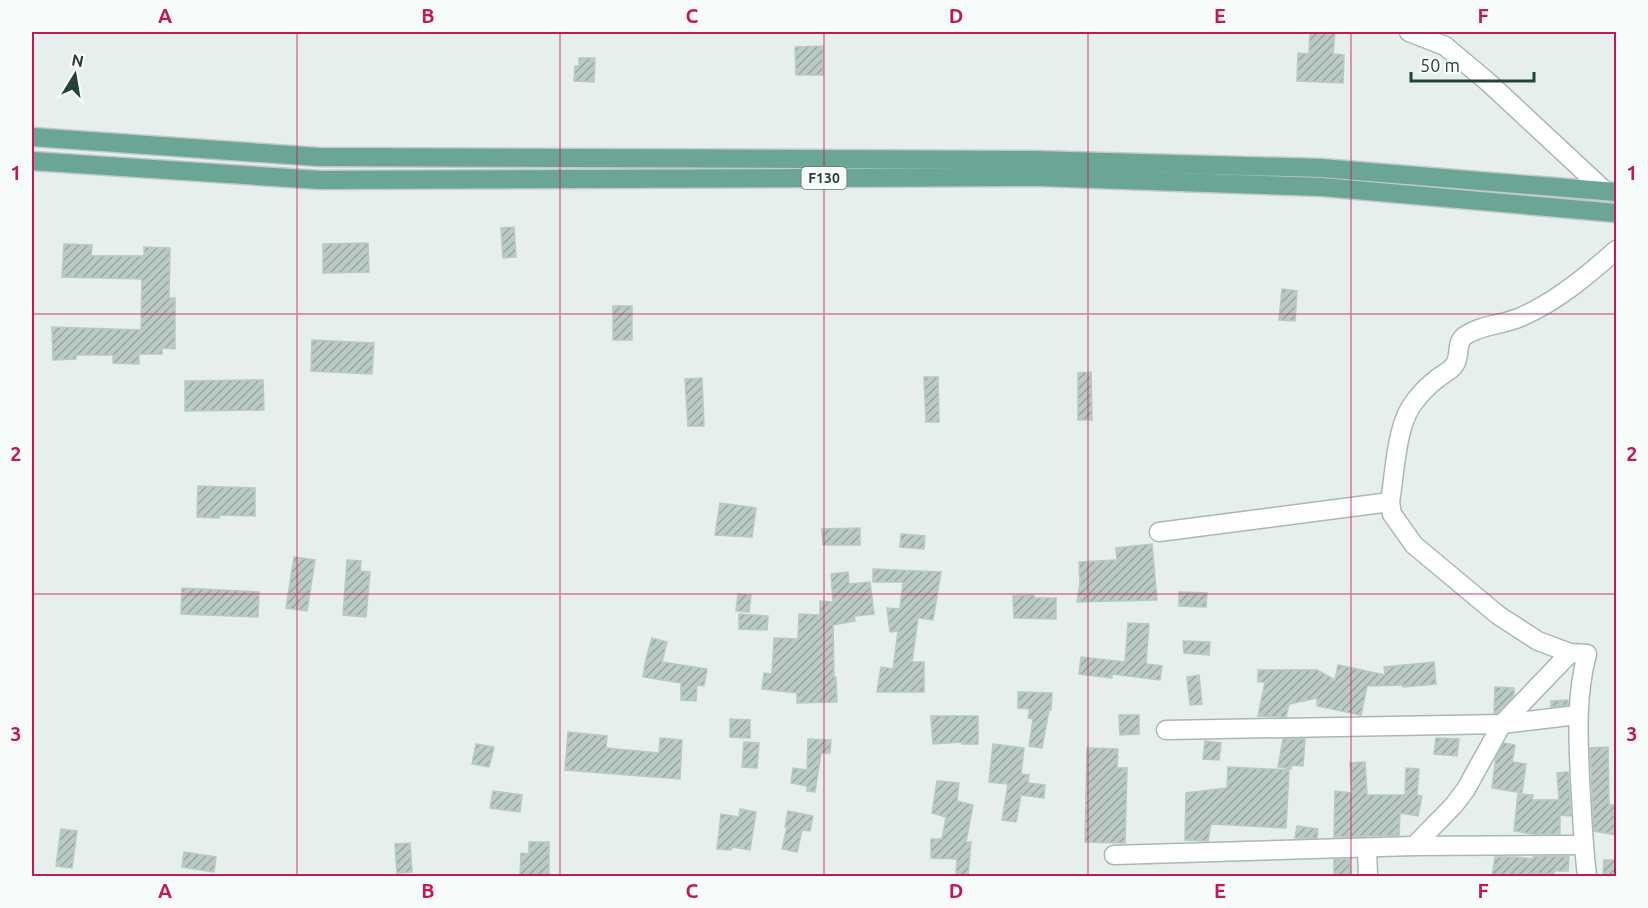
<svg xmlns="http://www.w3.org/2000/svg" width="1648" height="908" font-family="Ubuntu,sans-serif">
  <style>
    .building { fill: url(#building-hatch); stroke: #b8c9c2; stroke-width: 1.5 }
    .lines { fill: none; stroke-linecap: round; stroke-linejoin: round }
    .minor-casing { stroke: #a8b8b2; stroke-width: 21 }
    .major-casing { stroke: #c2cac8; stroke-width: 21 }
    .minor { stroke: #fff; stroke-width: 18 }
    .major { stroke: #6aa596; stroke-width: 18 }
    .grid { fill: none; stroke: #c2185b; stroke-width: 1.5; stroke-opacity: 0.55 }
    .labels { text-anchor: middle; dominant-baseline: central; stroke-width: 4.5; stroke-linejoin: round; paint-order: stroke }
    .shield { fill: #f7fbf9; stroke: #637a73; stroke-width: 1.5 }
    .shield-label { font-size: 14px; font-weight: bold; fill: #24423a }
    .neatline { fill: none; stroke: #c2185b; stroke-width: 2 }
    .grid-label { font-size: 20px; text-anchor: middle; font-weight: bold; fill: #c2185b }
  </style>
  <defs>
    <pattern id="building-hatch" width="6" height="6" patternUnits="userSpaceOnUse" patternTransform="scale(1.5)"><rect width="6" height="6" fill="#bbcac4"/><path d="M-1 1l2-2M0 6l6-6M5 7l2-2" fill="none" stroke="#98a6a0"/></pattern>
  </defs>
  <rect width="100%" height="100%" fill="#e6efeb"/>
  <!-- building -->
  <g class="building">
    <polygon points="1310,32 1335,32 1333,54 1344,55 1343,83 1297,81 1298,53 1309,54"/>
    <polygon points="823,46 823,75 796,75 795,47"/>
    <polygon points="579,58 595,58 594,82 574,81 575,66 579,66"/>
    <polygon points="514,227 516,257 503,258 501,228"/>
    <polygon points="368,243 369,272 323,273 323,244"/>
    <polygon points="64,244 92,245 91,256 144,256 144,247 170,248 169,298 175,298 175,349 162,348 162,354 139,354 139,364 113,363 113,355 76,355 76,359 53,360 52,327 141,330 142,279 62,277"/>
    <polygon points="1282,289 1297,291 1295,321 1279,320"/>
    <rect x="613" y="306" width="19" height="34"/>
    <polygon points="312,340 374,343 372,374 311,371"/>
    <polygon points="1091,372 1092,420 1078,420 1078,373"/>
    <polygon points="924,377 938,377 939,422 926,422"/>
    <polygon points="702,378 704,426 688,426 685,379"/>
    <polygon points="263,380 264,410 185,411 185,381"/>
    <polygon points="198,486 255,488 255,516 220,515 219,518 197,517"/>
    <polygon points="720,503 756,508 752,537 715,535"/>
    <polygon points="860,528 860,545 823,545 822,529"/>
    <polygon points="901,534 925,536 924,549 900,547"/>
    <polygon points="1152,544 1157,600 1077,602 1080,583 1079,562 1117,560 1116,548"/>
    <polygon points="294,557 315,560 307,611 286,608"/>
    <polygon points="347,560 361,561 360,571 370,572 366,617 343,615"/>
    <polygon points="873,569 941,572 933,620 918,618 912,662 924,662 924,692 877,692 881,667 893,669 898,631 890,632 887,608 900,609 903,582 873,582"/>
    <polygon points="848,572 849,584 870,582 874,614 854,616 855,621 833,625 834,677 836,677 837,702 797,703 797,693 762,689 764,673 772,674 774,638 798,639 799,614 820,615 820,601 833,602 831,574"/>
    <polygon points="182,588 259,592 258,617 181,614"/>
    <polygon points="1179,592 1207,593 1206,607 1179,606"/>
    <polygon points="738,594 751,595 749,612 736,611"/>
    <polygon points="1034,595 1034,598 1056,598 1056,619 1014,618 1013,596"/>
    <polygon points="739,614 768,616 767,630 739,629"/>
    <polygon points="1128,623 1149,624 1146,664 1162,666 1160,680 1112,674 1112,678 1079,674 1081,657 1125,662"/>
    <polygon points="652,638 667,642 662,662 707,669 704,686 697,685 696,701 681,700 681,683 643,677 646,659"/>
    <polygon points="1183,641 1210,642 1209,655 1184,653"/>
    <polygon points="1434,662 1436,684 1403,687 1403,685 1367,686 1361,715 1317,706 1317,698 1289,704 1286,717 1258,716 1265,682 1258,682 1258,670 1317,670 1335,680 1338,665 1385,675 1384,667"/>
    <polygon points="1199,675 1202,704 1190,705 1187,677"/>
    <polygon points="1495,687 1514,688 1514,695 1497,713 1494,713"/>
    <polygon points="1018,692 1052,693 1051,710 1049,710 1042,748 1029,746 1033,719 1028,718 1030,709 1018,708"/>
    <polygon points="1568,700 1568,705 1551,707 1551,701"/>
    <polygon points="1119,715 1139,715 1139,734 1120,735"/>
    <polygon points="931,716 978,716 978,744 962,744 962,742 933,744"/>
    <polygon points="730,719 750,720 750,738 730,737"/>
    <polygon points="568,732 607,736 606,748 659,753 660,738 682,740 680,779 565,770"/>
    <polygon points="1436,738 1459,739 1457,756 1434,754"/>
    <polygon points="808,739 831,740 830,753 821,753 815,792 807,791 807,786 791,783 793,768 807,770"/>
    <polygon points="1283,739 1305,739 1303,766 1292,765 1291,769 1278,767"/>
    <polygon points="1205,741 1221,743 1219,760 1203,759"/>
    <polygon points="744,742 759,743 757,768 742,767"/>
    <polygon points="1504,743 1515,745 1512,762 1526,764 1522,793 1492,788 1496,757"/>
    <polygon points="476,744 494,747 489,767 472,764"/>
    <polygon points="993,744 1024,748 1021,774 1029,775 1028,783 1045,785 1044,798 1021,795 1016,822 1002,820 1008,784 989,782"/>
    <polygon points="1608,747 1609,805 1617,805 1617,835 1594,831 1590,748"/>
    <polygon points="1087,748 1118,749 1117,768 1127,768 1125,843 1085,842"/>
    <polygon points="1365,762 1367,795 1405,795 1406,768 1419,769 1417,795 1422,796 1418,816 1400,813 1399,835 1334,837 1335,791 1352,793 1350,763"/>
    <polygon points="1228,767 1289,770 1286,828 1211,824 1208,841 1185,840 1186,793 1227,788"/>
    <polygon points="1568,772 1571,816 1560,815 1560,834 1532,834 1514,831 1518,794 1533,795 1532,800 1559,800 1557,773"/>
    <polygon points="937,781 959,783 957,801 973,805 966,842 971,842 968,876 956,876 957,859 931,858 931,839 942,839 946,817 932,813"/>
    <polygon points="493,791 522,795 520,812 490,808"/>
    <polygon points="740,809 756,812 750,850 732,847 731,850 717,849 721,814 739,817"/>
    <polygon points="788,811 813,816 810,831 802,830 797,852 782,849 787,827 785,827"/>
    <polygon points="1297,826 1318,829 1317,838 1295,838"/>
    <polygon points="61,829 77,831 72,868 56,866"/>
    <polygon points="529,842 549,842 549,876 520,876 521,853 529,854"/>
    <polygon points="410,843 412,872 397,873 395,844"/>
    <polygon points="184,852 216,857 214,872 182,867"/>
    <polygon points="1560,856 1569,857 1568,871 1554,871 1554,874 1531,873 1531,876 1492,876 1495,857 1517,857 1533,859 1533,857"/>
    <polygon points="1350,859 1350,876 1334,876 1334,860"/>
    <polygon points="1604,860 1617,860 1617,876 1603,876"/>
  </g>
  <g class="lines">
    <defs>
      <g id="minor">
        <polyline points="1409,32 1445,46 1488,82 1604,190"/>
        <polyline points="1159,532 1390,502"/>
        <polyline points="1166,730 1502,724 1577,715"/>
        <polyline points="1414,846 1454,805 1466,789 1502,724 1570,653"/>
        <polyline points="1367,849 1368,876"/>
        <polyline points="1114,855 1414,846 1583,845"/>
        <path d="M1587,876C1583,844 1582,811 1580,779C1578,736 1576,695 1587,654L1570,653L1538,641L1498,615L1414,545L1392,514L1390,502C1395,473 1396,423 1415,401C1421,393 1430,384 1438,378C1444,373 1451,371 1455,364C1461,355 1455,342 1466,335C1483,324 1505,325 1523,316C1557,301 1588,275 1616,250"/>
      </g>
      <g id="major">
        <polyline points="32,137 319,157 1034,160 1321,168 1616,192"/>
        <polyline points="32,161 320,180 1039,177 1322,187 1616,213"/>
      </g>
    </defs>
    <!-- minor casing -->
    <use href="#minor" class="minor-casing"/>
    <!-- major casing -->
    <use href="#major" class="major-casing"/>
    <!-- minor -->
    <use href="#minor" class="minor"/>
    <!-- major -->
    <use href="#major" class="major"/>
  </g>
  <!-- grid -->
  <path class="grid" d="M297,32V876M560,32V876M824,32V876M1088,32V876M1351,32V876M32,314H1616M32,594H1616"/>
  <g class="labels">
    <!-- shield labels -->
    <rect class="shield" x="801.5" y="167" width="45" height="22" rx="4.5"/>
    <g class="shield-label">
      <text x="824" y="178">F130</text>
    </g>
  </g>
  <!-- border -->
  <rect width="1648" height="908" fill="none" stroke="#f7fbf9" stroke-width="66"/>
  <!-- north arrow -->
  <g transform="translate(75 75) rotate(11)" stroke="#f7fbf9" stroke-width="4.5" paint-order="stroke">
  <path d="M0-4.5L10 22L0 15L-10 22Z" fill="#24423a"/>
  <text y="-9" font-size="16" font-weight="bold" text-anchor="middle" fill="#24423a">N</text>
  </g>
  <!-- scale -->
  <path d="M1411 72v9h123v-9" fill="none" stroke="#24423a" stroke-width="3"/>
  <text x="1420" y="72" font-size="18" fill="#24423a" stroke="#f7fbf9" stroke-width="4.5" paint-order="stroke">50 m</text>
  <rect x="33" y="33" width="1582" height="842" class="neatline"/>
  <g class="grid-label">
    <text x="165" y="23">A</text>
    <text x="428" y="23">B</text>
    <text x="692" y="23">C</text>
    <text x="956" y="23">D</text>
    <text x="1220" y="23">E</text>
    <text x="1483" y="23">F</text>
    <text x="16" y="180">1</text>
    <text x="1632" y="180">1</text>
    <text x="16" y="461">2</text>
    <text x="1632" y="461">2</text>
    <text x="16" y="741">3</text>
    <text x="1632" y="741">3</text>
    <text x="165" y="898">A</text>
    <text x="428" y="898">B</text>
    <text x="692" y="898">C</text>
    <text x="956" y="898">D</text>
    <text x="1220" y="898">E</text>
    <text x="1483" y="898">F</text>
  </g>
</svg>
